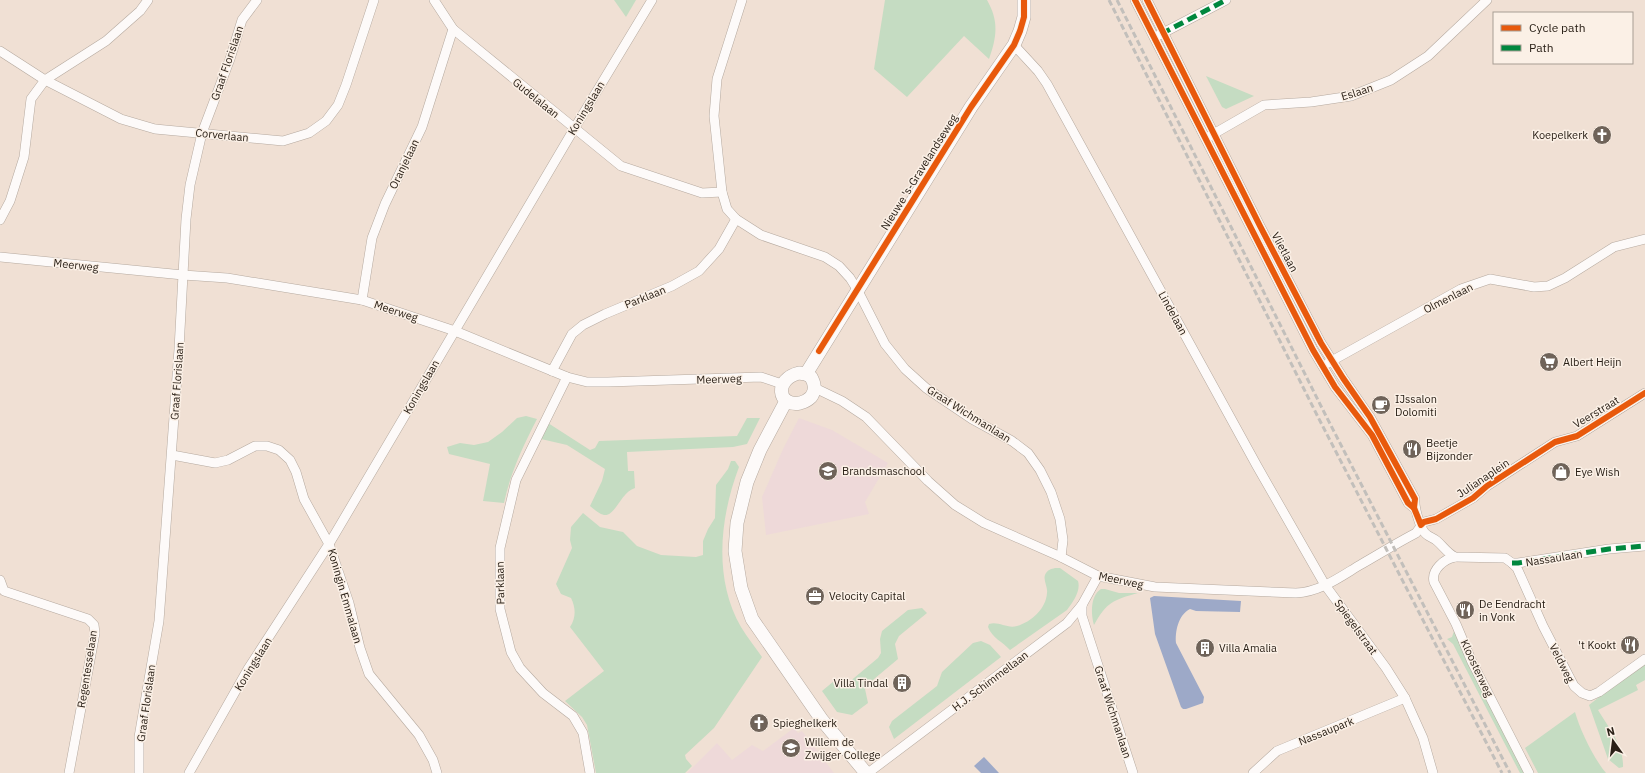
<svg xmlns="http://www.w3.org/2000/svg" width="1645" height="773" font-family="'IBM Plex Sans',sans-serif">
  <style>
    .education { fill: #eed9d9 }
    .green { fill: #c5dcc2 }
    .water { fill: #9da9c8 }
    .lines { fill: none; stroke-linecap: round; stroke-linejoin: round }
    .street-casing { stroke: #b5a99f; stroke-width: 10 }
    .secondary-casing { stroke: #b5a99f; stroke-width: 14 }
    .street { stroke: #fdfaf9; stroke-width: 9 }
    .secondary { stroke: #fdfaf9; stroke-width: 13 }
    .rail { stroke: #c2bfbb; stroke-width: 3; stroke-dasharray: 6 3; stroke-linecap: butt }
    .quiet { stroke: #00873e; stroke-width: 5; stroke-dasharray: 10 5; stroke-linecap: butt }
    .cycleway-casing { stroke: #fbf0e6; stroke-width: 8 }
    .cycleway { stroke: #e8590c; stroke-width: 6 }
    .labels { text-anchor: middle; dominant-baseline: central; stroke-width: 3; stroke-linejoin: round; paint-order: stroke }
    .street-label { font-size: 11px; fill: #2a2017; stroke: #fbf0e6 }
    .poi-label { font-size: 11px; fill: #2a2017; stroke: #fbf0e6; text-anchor: start }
  </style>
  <rect width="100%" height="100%" fill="#f0e0d4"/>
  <!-- education -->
  <g class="education">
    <polygon points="799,418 832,430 888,463 865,502 869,514 766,535 762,497 783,449"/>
    <polygon points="794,728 798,733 802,731 834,773 687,773 717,743 732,760 752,745 763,751"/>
  </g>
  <!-- green -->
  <g class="green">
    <polygon points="614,0 636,0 626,17"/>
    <path d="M885,0H987C999,21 997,37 989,59L964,36L907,97L874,69Z"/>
    <polygon points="1206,76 1254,96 1226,109 1222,107"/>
    <path d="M526,416L537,419C523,446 510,474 504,503L483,501L490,464L449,454L447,447L460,443L474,445L488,442L502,432L517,418Z"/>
    <path d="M747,418H760L747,444L733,447L627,452L628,471H634L635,488C621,492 615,517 604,515C599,514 594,509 590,506L602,481L605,469L567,445L541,439L548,423L590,450L595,448L599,441L737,436Z"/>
    <path d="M731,461H735L739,467C720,517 713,578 741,627C747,637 755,647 762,657L714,728L685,755L686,759L692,766L685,773H596L587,725L582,717L565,701L604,671L570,627C576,618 576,608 571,598L561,594L556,584L572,548L570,540L571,527L583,513L600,527L623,532L637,546L661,555L696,557L703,555V541L708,529L715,518L716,485L728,469Z"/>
    <path d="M1055,568H1060L1078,581C1081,591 1073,602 1067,610L1010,650C1003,642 992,638 988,627L989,624C999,621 1007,629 1017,626C1031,622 1046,609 1047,593C1048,587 1043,580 1045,575C1047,570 1051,569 1055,568Z"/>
    <path d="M1101,589H1105L1119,593H1138C1113,600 1107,602 1094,625C1091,614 1090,596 1101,589Z"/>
    <polygon points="922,608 927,613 899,636 895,644 898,659 874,679 865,689 868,703 852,715 837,712 822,691 834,681 848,683 878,658 881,653 880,639 882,631 908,610"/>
    <polygon points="1454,631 1459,638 1465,658 1525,773 1520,773 1453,644 1447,639 1452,637"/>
    <polygon points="981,641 990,645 1001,657 894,739 889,727 892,721 937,686 942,672 973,643"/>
    <path d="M1645,661V680L1636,685L1638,690L1598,710C1609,728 1624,746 1623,767L1619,768L1608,759L1589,705Z"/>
    <path d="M1575,712C1580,730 1594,759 1606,773H1538L1525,748Z"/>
  </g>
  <!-- water -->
  <g class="water">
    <path d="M1154,596L1241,601L1240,612L1196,611L1190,609C1178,615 1175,632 1176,643L1204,697L1203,703L1186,709H1183L1181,707L1155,634L1150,598Z"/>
    <polygon points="984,757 999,773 981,773 974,766"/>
  </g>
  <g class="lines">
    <defs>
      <g id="street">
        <polyline points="434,0 453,29 621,166 702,193 722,192"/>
        <polyline points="742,0 717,79 714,116 722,192 727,209 736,219 761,235 825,257 839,266 850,278 858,291 885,344 905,369 926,388 972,419 1012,441 1028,453 1040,470 1051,492 1060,519 1063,540 1061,557"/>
        <polyline points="1135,0 1313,350 1335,387 1372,435 1408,503 1414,508"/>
        <path d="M1147,0L1260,226L1321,343L1343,378L1370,417L1415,499C1414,507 1420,529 1426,534C1429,537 1434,538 1437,541C1443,546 1447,553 1455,557L1505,558L1512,563H1518L1609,549L1645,546"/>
        <polyline points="1159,35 1226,0"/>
        <polyline points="1014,45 1038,71 1047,84 1257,466 1325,585 1386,668 1405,698 1423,738 1433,773"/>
        <polyline points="0,51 45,80 121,119 155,129 283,141 309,133 326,121 338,105 346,85 374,0"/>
        <polyline points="1210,136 1264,105 1311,102 1351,96 1391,80 1428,56 1487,0"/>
        <polyline points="0,220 10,201 24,157 31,99 45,80 106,41 140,11 148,0"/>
        <polyline points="0,257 183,275 227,278 362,300 455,331 567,377 587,382 608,382 761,377 782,384"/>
        <polyline points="362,300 372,238 385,204 422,127 453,29"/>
        <polyline points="1328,363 1461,289 1490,279 1534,287 1548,286 1565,278 1614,247 1645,239"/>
        <polyline points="552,371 572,334 583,325 605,314 672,286 699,271 719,249 736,219"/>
        <polyline points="567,377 516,480 500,548 500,609 511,652 520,668 543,693 573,716 583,733 590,773"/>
        <path d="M815,388L842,401L866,417L928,481L955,505L984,523L1061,557L1098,576L1155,587L1296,593C1320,592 1340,577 1360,565C1379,554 1397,543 1416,533L1424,522L1436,519L1473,498L1487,486L1555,442L1577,436L1645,393"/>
        <polyline points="172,455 215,463 228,460 255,446 267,446 279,450 290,460 296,472 304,499 329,544 349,603 360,648 369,674 419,735 433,760 437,773"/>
        <path d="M1455,557C1444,559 1431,570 1434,582L1456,624L1472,662L1529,773"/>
        <polyline points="1512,563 1517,568 1543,626 1574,686 1582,693 1590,696 1599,692 1645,659"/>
        <polyline points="0,580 4,591 88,619 94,625 95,633 69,773"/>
        <polyline points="1082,605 1082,616 1133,773"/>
        <polyline points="139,773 139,737 159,621 179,349 186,219 190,185 202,133 230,59 242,20 257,0"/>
        <polyline points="189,773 248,669 329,544 574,129 652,0"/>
        <polyline points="868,773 1067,623 1082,605 1098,576"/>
        <polyline points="1253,773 1277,751 1405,698"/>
      </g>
      <g id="secondary">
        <path d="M799,373L806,374L811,377C815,384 816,390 811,397C808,400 804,402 800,403C777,407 774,379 799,373Z"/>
        <polyline points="806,374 971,107 1014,45 1020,31 1024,17 1024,0"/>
        <polyline points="786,401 760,450 747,482 737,523 735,551 741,588 752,619 822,720 866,773"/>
      </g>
    </defs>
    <!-- street casing -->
    <use href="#street" class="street-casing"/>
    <!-- secondary casing -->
    <use href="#secondary" class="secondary-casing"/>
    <!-- street -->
    <use href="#street" class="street"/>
    <!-- secondary -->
    <use href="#secondary" class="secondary"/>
    <!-- rail -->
    <g class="rail">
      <polyline points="1109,0 1318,417 1502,773"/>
      <polyline points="1117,0 1325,414 1510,773"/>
    </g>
    <!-- quiet -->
    <g class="quiet">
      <polyline points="1161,34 1226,0"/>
      <polyline points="1512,563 1518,563 1609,549 1645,546"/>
    </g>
    <defs>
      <g id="cycleway">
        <polyline points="1135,0 1313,350 1335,387 1372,435 1408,503 1414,508"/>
        <polyline points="1147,0 1260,226 1321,343 1343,378 1370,417 1415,499 1414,508 1421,525 1424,522 1436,519 1473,498 1487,486 1555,442 1577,436 1645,393"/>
        <polyline points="819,351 971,107 1014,45 1020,31 1024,17 1024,0"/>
      </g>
    </defs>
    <!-- cycleway casing -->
    <use href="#cycleway" class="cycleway-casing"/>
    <!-- cycleway -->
    <use href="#cycleway" class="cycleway"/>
  </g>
  <!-- icons -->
  <defs>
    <symbol id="church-disc" viewBox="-11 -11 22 22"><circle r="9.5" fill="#6f6359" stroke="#fbf0e6"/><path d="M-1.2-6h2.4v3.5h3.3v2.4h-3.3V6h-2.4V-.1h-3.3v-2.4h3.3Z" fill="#fff"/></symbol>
    <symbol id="supermarket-disc" viewBox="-11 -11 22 22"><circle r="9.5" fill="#6f6359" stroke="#fbf0e6"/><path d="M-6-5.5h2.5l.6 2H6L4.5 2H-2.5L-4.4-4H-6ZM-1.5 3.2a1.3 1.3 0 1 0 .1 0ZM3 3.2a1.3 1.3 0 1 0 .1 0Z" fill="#fff"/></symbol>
    <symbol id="cafe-disc" viewBox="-11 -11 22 22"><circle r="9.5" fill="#6f6359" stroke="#fbf0e6"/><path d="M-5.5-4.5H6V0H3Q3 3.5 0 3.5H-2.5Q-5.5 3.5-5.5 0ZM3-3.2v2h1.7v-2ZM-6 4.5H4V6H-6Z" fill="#fff"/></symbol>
    <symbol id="restaurant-disc" viewBox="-11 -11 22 22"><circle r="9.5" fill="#6f6359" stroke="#fbf0e6"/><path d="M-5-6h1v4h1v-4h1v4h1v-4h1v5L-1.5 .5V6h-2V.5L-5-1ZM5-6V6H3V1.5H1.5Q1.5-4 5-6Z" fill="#fff"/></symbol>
    <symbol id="school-disc" viewBox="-11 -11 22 22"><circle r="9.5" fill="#6f6359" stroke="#fbf0e6"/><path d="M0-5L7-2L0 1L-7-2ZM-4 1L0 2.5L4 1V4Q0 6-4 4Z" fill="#fff"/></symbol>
    <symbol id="shop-disc" viewBox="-11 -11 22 22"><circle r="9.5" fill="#6f6359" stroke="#fbf0e6"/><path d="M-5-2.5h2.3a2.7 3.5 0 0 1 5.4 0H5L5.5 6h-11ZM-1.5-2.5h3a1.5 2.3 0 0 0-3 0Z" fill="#fff"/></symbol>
    <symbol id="office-disc" viewBox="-11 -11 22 22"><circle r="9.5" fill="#6f6359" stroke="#fbf0e6"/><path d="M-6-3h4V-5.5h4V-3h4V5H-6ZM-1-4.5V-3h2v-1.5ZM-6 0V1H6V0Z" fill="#fff"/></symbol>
    <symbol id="building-disc" viewBox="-11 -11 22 22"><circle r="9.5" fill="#6f6359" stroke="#fbf0e6"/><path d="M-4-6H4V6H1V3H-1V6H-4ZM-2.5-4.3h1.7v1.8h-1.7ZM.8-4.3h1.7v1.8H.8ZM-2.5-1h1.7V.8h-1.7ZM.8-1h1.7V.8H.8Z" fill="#fff"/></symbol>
  </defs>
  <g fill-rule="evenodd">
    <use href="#church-disc" x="1591" y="124" width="22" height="22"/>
    <use href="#supermarket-disc" x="1538" y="351" width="22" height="22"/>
    <use href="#cafe-disc" x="1370" y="394" width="22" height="22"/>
    <use href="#restaurant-disc" x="1401" y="438" width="22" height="22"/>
    <use href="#school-disc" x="817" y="460" width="22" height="22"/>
    <use href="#shop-disc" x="1550" y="461" width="22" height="22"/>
    <use href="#office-disc" x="804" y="585" width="22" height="22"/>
    <use href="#restaurant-disc" x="1454" y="599" width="22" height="22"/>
    <use href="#restaurant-disc" x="1619" y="634" width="22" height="22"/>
    <use href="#building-disc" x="1194" y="637" width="22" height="22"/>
    <use href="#building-disc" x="891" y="672" width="22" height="22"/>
    <use href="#church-disc" x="748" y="712" width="22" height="22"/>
    <use href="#school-disc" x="780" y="737" width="22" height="22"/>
  </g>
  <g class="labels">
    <!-- street labels -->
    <g class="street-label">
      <text transform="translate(227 63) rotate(-71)">Graaf Florislaan</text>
      <text transform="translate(1357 92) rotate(-17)">Eslaan</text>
      <text transform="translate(536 98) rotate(39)">Gudelalaan</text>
      <text transform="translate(586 108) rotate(-59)">Koningslaan</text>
      <text transform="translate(222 135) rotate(6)">Corverlaan</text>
      <text transform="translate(404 164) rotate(-64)">Oranjelaan</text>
      <text transform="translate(919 172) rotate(-58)">Nieuwe 's-Gravelandseweg</text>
      <text transform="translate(1285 252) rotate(62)">Vlietlaan</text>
      <text transform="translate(76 265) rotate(6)">Meerweg</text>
      <text transform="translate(645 297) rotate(-22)">Parklaan</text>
      <text transform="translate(1448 298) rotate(-27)">Olmenlaan</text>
      <text transform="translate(396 311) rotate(18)">Meerweg</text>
      <text transform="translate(1173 313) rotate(61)">Lindelaan</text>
      <text transform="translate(719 379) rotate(-2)">Meerweg</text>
      <text transform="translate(177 381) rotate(-86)">Graaf Florislaan</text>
      <text transform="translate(421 387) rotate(-60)">Koningslaan</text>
      <text transform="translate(1596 412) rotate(-31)">Veerstraat</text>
      <text transform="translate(969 414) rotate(32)">Graaf Wichmanlaan</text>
      <text transform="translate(1483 478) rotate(-34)">Julianaplein</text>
      <text transform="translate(1554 558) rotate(-9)">Nassaulaan</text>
      <text transform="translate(1121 580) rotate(12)">Meerweg</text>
      <text transform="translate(500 583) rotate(-91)">Parklaan</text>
      <text transform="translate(345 596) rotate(74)">Koningin Emmalaan</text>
      <text transform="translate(1356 627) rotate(54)">Spiegelstraat</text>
      <text transform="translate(1562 663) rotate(63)">Veldweg</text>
      <text transform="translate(253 664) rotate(-58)">Koningslaan</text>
      <text transform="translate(1477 668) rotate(65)">Kloosterweg</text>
      <text transform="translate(87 669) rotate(-81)">Regentesselaan</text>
      <text transform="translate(990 681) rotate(-37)">H.J. Schimmellaan</text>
      <text transform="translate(146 703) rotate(-82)">Graaf Florislaan</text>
      <text transform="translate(1113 712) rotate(72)">Graaf Wichmanlaan</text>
      <text transform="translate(1326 731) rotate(-22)">Nassaupark</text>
    </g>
    <!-- poi labels -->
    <g class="poi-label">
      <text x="1588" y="135" text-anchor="end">Koepelkerk</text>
      <text x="1563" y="362">Albert Heijn</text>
      <text x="1395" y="399">IJssalon<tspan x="1395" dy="13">Dolomiti</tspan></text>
      <text x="1426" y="443">Beetje<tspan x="1426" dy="13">Bijzonder</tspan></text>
      <text x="842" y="471">Brandsmaschool</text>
      <text x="1575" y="472">Eye Wish</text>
      <text x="829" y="596">Velocity Capital</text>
      <text x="1479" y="604">De Eendracht<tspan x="1479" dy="13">in Vonk</tspan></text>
      <text x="1616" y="645" text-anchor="end">'t Kookt</text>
      <text x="1219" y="648">Villa Amalia</text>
      <text x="888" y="683" text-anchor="end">Villa Tindal</text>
      <text x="773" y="723">Spieghelkerk</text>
      <text x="805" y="742">Willem de<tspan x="805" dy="13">Zwijger College</tspan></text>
    </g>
  </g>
  <!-- legend -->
  <rect x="1493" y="12" width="140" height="52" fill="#fbf0e6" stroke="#a79d93"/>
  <rect x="1501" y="25" width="20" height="6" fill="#e8590c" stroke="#a79d93"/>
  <text x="1529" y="32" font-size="12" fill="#2a2017">Cycle path</text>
  <rect x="1501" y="45" width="20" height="6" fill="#00873e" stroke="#a79d93"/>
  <text x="1529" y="52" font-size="12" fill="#2a2017">Path</text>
  <!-- north arrow -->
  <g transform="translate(1613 741) rotate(346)" stroke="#fbf0e6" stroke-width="3" paint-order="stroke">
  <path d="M0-3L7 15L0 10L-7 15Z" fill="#2a2017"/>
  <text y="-6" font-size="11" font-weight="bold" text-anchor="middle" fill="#2a2017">N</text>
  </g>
</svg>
